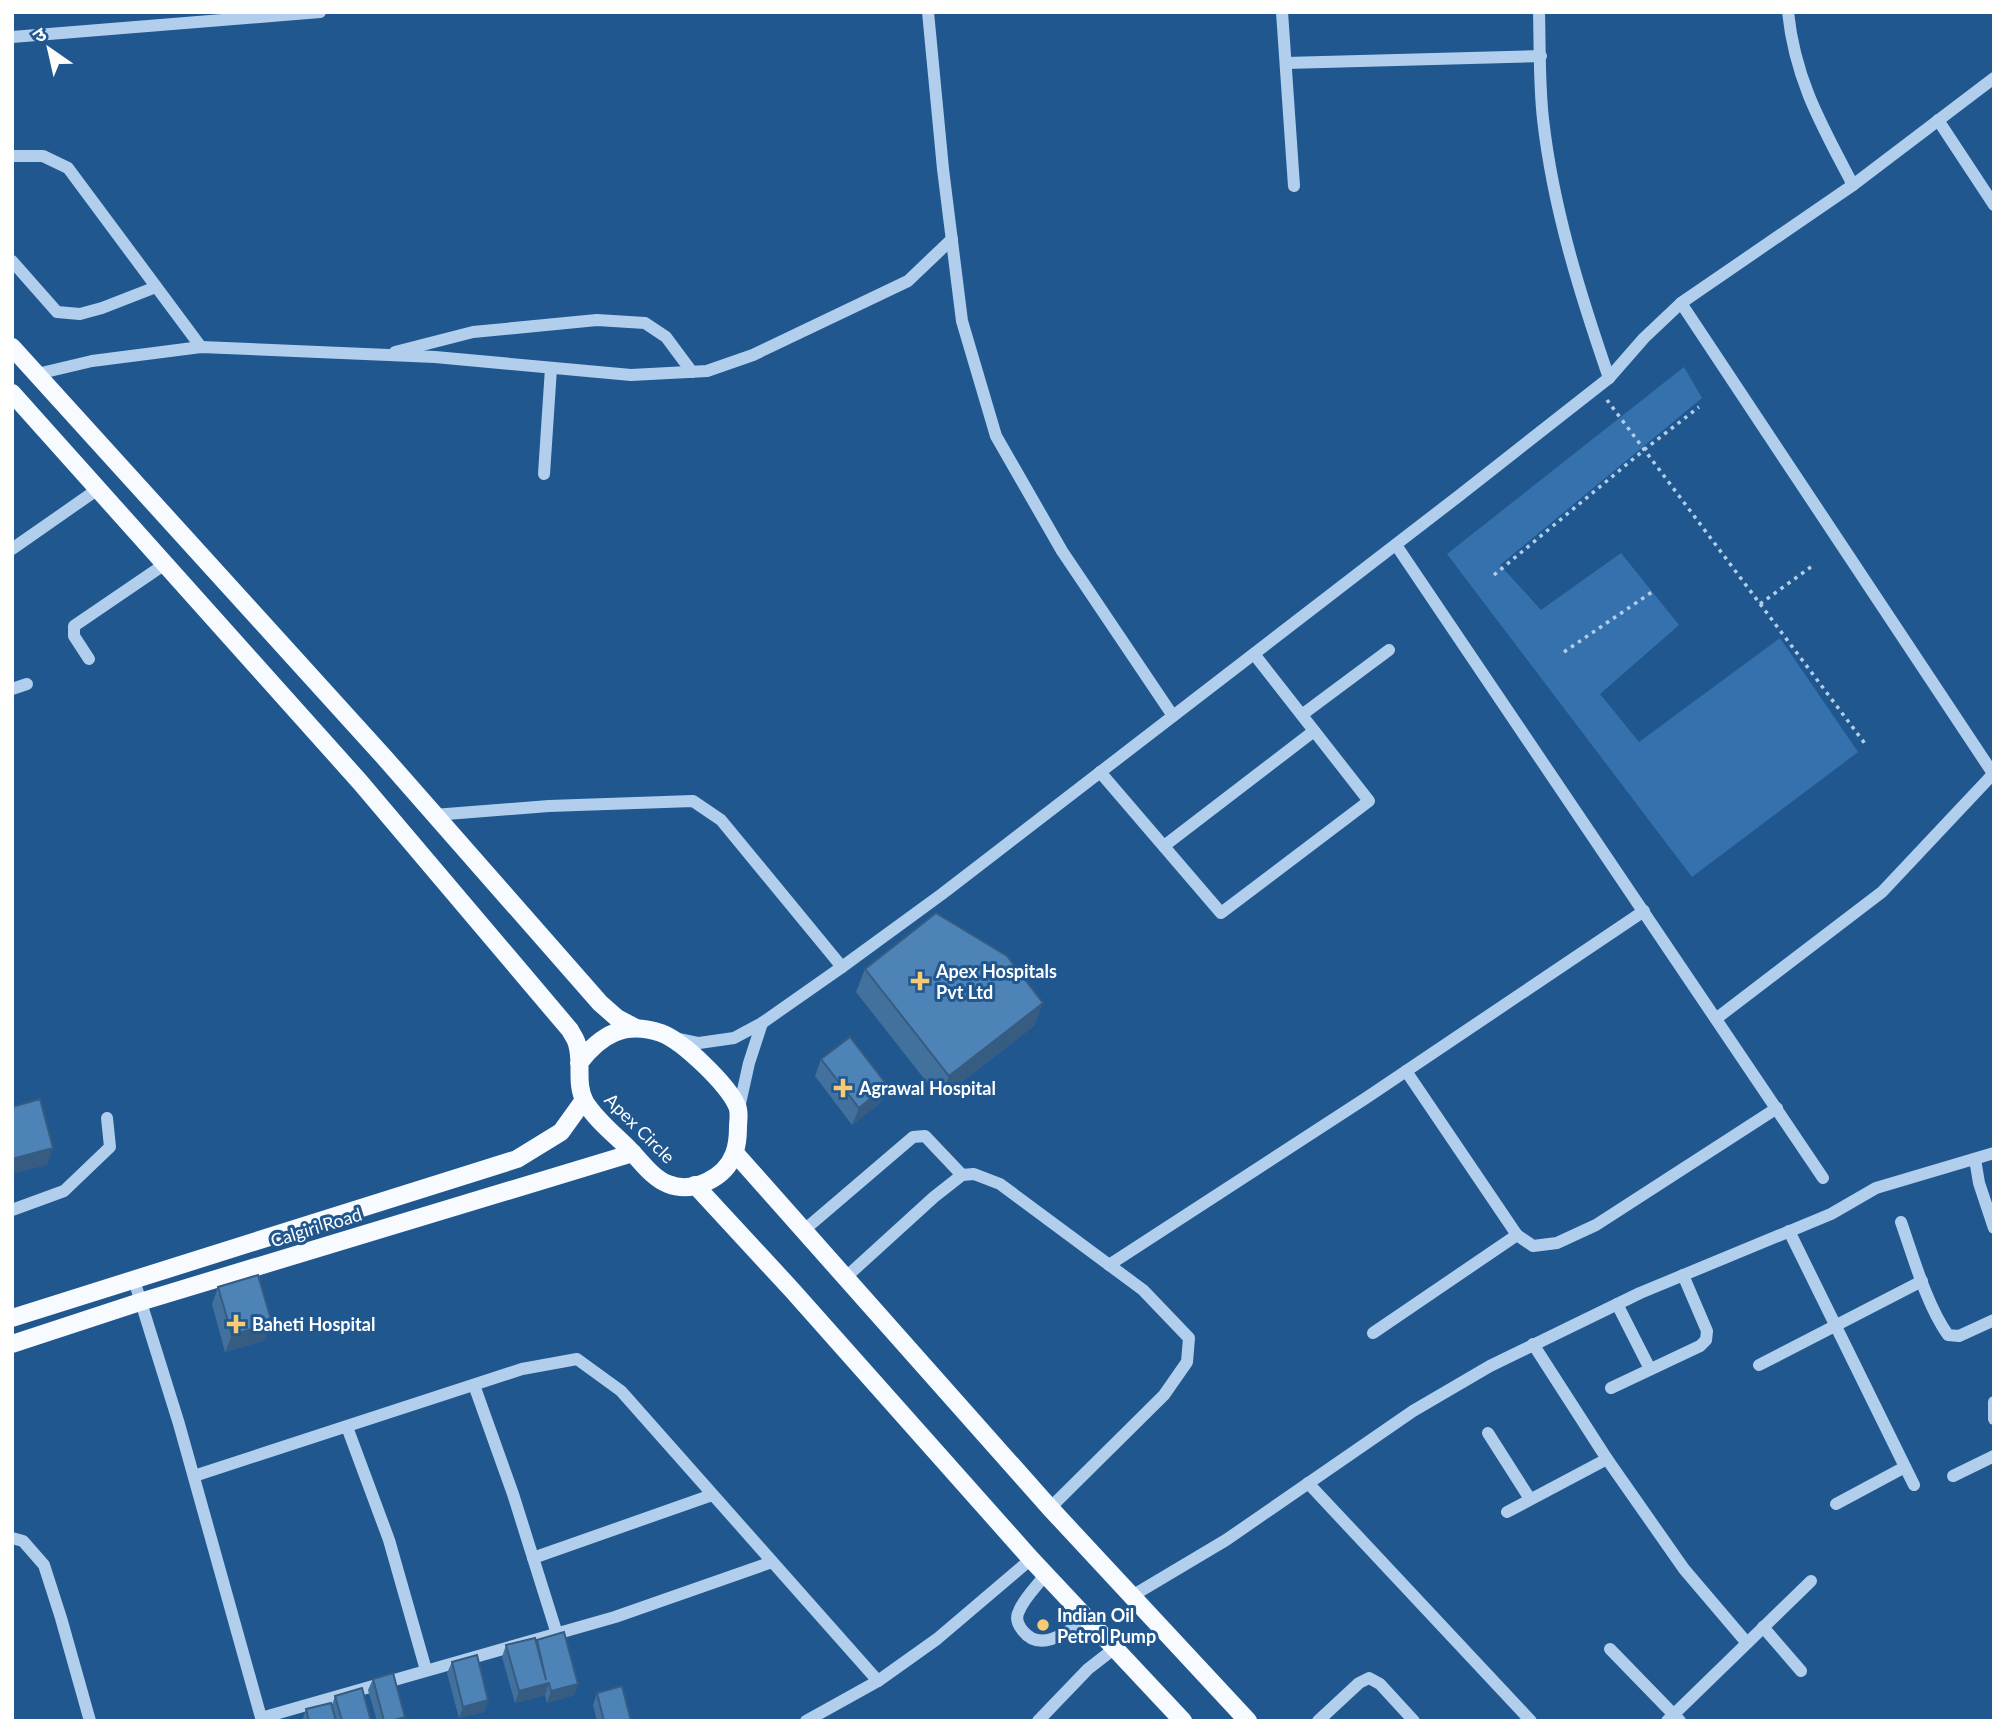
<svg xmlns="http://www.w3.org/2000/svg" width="2006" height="1733" font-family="Lato,'Noto Sans Devanagari',sans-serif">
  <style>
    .green { fill: #3572ad }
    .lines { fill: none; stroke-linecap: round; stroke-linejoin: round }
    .path { stroke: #b1cfec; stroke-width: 3.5; stroke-dasharray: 3.5 5; stroke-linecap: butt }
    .minor { stroke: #b1cfec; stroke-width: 12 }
    .major { stroke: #f7faff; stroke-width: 18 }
    .wall { fill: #43719e }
    .shaded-wall { fill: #375c81 }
    .building { fill: #4e83b8; stroke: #375c81; stroke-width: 2 }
    .poi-dot { fill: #f9ca72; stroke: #21578f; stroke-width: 2.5 }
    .labels { text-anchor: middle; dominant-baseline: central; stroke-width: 6; stroke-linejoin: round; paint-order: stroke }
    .poi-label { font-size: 18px; font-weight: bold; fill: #fff; stroke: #21578f; text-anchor: start }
    .street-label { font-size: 18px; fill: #fff; stroke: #21578f }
  </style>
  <rect width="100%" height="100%" fill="#21578f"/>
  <!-- green -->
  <polygon class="green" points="1684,367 1702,398 1500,565 1541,610 1621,553 1679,625 1600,694 1639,742 1780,638 1858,752 1692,877 1447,554"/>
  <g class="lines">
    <!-- path -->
    <g class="path">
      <polyline points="1607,400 1866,745"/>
      <polyline points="1494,575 1644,450 1699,407"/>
      <polyline points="1760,604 1815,564"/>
      <polyline points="1564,652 1652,592"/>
    </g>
    <!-- minor -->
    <g class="minor">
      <polyline points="928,12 943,169 962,321 996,436 1062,551 1173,716"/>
      <polyline points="1282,12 1294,186"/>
      <path d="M1539,12C1540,48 1539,84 1543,119C1553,208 1580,294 1609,378"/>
      <path d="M1788,12C1795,80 1822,126 1853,185"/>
      <polyline points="12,37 320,12"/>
      <polyline points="1286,63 1541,56"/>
      <polyline points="1938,120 1994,205"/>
      <polyline points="12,156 43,156 68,168 201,347"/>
      <polyline points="12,261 57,312 80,314 102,308 156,287"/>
      <polyline points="1681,303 1994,775"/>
      <polyline points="395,352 473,332 597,320 645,323 666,337 692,372"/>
      <polyline points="37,374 92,361 201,347 435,357 631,375 707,371 753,355 908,281 952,239"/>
      <polyline points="544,474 551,368"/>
      <polyline points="1396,545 1823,1178"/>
      <polyline points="12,549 98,489"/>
      <polyline points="89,659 74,636 74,626 165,564"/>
      <polyline points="12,689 27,684"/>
      <polyline points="1303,714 1389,650"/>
      <polyline points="1100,772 1221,913 1369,801 1254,654"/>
      <polyline points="434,815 549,806 693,801 721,820 842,967"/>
      <polyline points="1164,846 1314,731"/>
      <polyline points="1717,1018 1882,892 1994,773"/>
      <polyline points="675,1038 699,1043 734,1038 762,1023 842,967 942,894 1460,495 1609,378 1644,338 1681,303 1853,185 1994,78"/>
      <polyline points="1406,1071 1517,1235 1533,1246 1557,1243 1596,1225 1777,1108"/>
      <polyline points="739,1108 749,1063 762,1023"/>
      <polyline points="1975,1159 1979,1183 1994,1228"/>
      <polyline points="12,1210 64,1191 110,1147 107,1118"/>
      <path d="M1901,1222C1913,1256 1927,1306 1948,1335L1959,1336L1994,1320"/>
      <polyline points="803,1231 913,1137 925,1136 962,1175"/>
      <polyline points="1789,1231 1914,1485"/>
      <polyline points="1109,1265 1366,1098 1644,911"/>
      <polyline points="845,1278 934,1197 962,1175 974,1174 1000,1184 1143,1290 1189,1338 1187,1362 1164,1395 1050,1508"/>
      <polyline points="134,1280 179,1424 262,1721"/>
      <polyline points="1617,1304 1650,1369"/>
      <polyline points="1373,1333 1517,1235"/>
      <polyline points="1759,1365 1922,1281"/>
      <polyline points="474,1385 513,1494 557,1634"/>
      <polyline points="1611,1388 1700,1346 1706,1340 1707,1331 1683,1275"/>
      <polyline points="1994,1402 1994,1419"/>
      <polyline points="347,1427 389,1540 426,1670"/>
      <polyline points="1488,1433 1530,1499"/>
      <polyline points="1607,1459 1684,1569 1747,1643"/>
      <polyline points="194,1476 522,1369 577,1359 621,1391 878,1681"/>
      <polyline points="1953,1476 1994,1456"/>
      <polyline points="1308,1483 1531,1721"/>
      <polyline points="1836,1504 1905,1467"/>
      <polyline points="1507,1512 1607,1459 1533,1344"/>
      <polyline points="12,1538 23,1541 44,1565 61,1618 90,1721"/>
      <polyline points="533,1558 712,1495"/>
      <path d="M1045,1575C1037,1586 1024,1598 1019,1611C1015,1618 1018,1625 1023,1631C1041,1654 1070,1630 1087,1619"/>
      <polyline points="1132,1596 1226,1540 1413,1411 1490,1366 1640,1293 1831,1214 1876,1188 1994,1153"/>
      <polyline points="1763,1627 1801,1671"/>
      <polyline points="1610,1649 1680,1721"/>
      <polyline points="261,1718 615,1617 772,1562"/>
      <polyline points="806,1721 878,1681 937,1639 1031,1559"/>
      <polyline points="1038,1721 1088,1669 1115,1648"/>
      <polyline points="1318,1721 1359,1683 1369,1678 1380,1684 1414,1721"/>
      <polyline points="1667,1721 1811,1581"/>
    </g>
    <!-- major -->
    <g class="major">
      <polyline points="12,347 384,757 600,1003 617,1018 636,1028"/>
      <path d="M12,393L360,782L570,1030C572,1034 576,1039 577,1044C583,1064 575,1083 585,1102C596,1120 614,1134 629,1149C640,1160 652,1178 668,1184C693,1194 725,1178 734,1154C737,1146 738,1135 738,1127C738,1121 740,1112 737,1106C728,1085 683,1041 661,1033C625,1021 601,1034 579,1063"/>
      <polyline points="735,1153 1050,1508 1248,1721"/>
      <polyline points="695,1185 792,1290 1031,1559 1183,1721"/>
      <polyline points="12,1318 517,1159 561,1132 584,1100"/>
      <polyline points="12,1344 140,1302 633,1153"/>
    </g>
  </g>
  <!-- wall -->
  <g class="wall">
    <polygon points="865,969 1035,1025 940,1099 856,992"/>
    <polygon points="821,1059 887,1085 881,1102 852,1125 815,1076"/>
    <polygon points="218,1287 265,1340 225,1352 212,1304"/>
    <polygon points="537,1640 578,1684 574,1695 547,1703 545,1695 515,1703 502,1657 506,1645 536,1642"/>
    <polygon points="452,1662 488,1700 484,1712 459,1718 447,1673"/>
    <polygon points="373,1679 404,1721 377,1721 368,1690"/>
    <polygon points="597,1693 631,1721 597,1721 593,1705"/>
    <polygon points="335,1696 371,1721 302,1721 306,1709 332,1705"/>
  </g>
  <!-- shaded-wall -->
  <g class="shaded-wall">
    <polygon points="1043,1003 1035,1025 940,1099 949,1076"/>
    <polygon points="887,1085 881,1102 852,1125 859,1108"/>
    <polygon points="53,1148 47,1165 12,1174 12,1159"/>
    <polygon points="272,1323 265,1340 225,1352 232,1335"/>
    <polygon points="549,1683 545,1695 515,1703 519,1691"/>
    <polygon points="578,1684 574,1695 547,1703 551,1691"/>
    <polygon points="488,1700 484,1712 459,1718 463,1707"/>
    <polygon points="405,1717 404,1721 391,1721"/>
  </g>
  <!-- building -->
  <g class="building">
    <polygon points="936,913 1007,956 1043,1003 949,1076 865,969"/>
    <polygon points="850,1037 887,1085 859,1108 821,1059"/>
    <polygon points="40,1099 53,1148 12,1159 12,1107"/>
    <polygon points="258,1275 272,1323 232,1335 218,1287"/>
    <polygon points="564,1632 578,1684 551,1691 549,1683 519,1691 506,1645 535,1638 546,1680 537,1640"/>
    <polygon points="477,1655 488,1700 463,1707 452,1662"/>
    <polygon points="393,1673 405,1717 391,1721 384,1721 373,1679"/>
    <polygon points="622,1686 631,1721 604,1721 597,1693"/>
    <polygon points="362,1688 371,1721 342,1721 335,1696"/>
    <polygon points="331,1703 336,1721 309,1721 306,1709"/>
  </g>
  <!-- markers -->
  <g class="poi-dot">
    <path d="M916.5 970.5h7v7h7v7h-7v7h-7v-7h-7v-7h7z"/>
    <path d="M839.5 1077.5h7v7h7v7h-7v7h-7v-7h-7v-7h7z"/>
    <path d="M232.5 1313.5h7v7h7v7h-7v7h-7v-7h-7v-7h7z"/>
    <circle cx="1043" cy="1625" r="7"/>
  </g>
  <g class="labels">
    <!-- poi labels -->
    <g class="poi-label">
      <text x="936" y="971">Apex Hospitals<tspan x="936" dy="21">Pvt Ltd</tspan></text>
      <text x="859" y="1088">Agrawal Hospital</text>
      <text x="252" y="1324">Baheti Hospital</text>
      <text x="1057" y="1615">Indian Oil<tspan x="1057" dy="21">Petrol Pump</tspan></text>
    </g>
    <!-- street labels -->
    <g class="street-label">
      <text transform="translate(640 1128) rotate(45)">Apex Circle</text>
      <text transform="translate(316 1227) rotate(-17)">Calgiri Road</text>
    </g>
  </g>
  <!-- border -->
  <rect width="2006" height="1733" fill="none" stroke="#ffffff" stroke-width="28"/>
  <!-- north arrow -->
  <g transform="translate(49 49) rotate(326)" stroke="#21578f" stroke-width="5" paint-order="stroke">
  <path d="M0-5L12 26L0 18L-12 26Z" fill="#ffffff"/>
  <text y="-10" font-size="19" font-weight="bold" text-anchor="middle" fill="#ffffff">उ</text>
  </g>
</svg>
